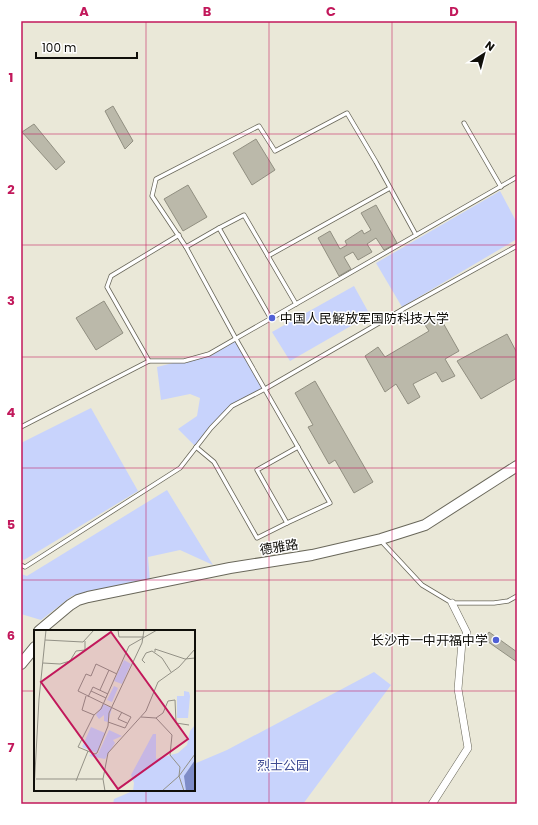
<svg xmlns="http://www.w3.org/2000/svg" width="538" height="825" font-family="Poppins,'Noto Sans SC',sans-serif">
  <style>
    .green { fill: #c8d3fc }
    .building { fill: #bbb9aa; stroke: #918f81 }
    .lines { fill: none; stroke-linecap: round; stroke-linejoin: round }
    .lane-casing { stroke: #69675a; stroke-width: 5 }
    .street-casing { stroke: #69675a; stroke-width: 8 }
    .secondary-casing { stroke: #69675a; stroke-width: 12 }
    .lane { stroke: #fff; stroke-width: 3.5 }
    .street { stroke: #fff; stroke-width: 7 }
    .secondary { stroke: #fff; stroke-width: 10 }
    .grid { fill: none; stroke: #c2185b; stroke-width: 1; stroke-opacity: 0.55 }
    .poi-dot { fill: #5060d6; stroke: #fff; stroke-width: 1.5 }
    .labels { text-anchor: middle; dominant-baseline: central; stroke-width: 3; stroke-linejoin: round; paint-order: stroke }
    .poi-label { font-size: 13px; fill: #100f0a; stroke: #fff; text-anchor: start }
    .street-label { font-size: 13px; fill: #100f0a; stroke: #fff }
    .park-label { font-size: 13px; fill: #3e4b93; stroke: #fff }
    .inset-road { fill: none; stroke: #939186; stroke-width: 1 }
    .view { fill: #c2185b; fill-opacity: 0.15; stroke: #c2185b; stroke-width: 2 }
    .inset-edge { fill: none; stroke: #100f0a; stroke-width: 2 }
    .neatline { fill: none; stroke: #c2185b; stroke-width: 1.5 }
    .grid-label { font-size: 13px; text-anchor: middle; font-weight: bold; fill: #c2185b }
  </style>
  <rect width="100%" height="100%" fill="#eae8d8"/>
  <!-- green -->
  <g class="green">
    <polygon points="500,191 517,223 517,239 402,307 376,263"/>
    <polygon points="354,286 370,315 290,361 272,332"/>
    <polygon points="236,339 265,389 232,406 196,447 178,429 197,416 200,398 190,394 161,400 157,367 209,354"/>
    <polygon points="91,408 138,491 24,560 21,558 21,443"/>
    <polygon points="167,490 213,565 180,550 148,557 150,581 72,596 41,620 21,614 21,574 27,576"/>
    <polygon points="374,672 391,685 303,804 113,804 114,799 135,790 194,790 194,764 227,750"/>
  </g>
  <!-- building -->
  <g class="building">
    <polygon points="113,106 133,141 125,149 105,111"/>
    <polygon points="34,124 65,162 56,170 22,132"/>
    <polygon points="256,139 275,170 252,185 233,153"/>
    <polygon points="188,185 207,217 183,231 164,199"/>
    <polygon points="376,205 397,243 384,250 376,238 367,244 372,252 358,260 353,252 344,257 351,269 339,276 318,238 330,231 340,249 347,245 345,241 362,230 364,234 371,230 361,213"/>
    <polygon points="104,301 123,333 96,350 76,318"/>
    <polygon points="438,314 459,351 445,359 455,376 442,382 436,372 413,384 420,397 408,404 396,384 385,392 365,356 378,347 385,357 429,331 423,322"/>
    <polygon points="507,334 517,353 517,378 481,399 457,361"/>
    <polygon points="315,381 373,482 354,493 335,460 329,464 308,427 313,425 295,393"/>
    <polygon points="489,632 517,652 517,662 484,639"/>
  </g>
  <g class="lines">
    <defs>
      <g id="lane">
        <polyline points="464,123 501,187"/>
        <polyline points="219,228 244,215 296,304"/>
        <polyline points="179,235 111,276 107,287 149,361 184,361 209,354 517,177"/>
        <polyline points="186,247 219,228 271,319"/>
        <polyline points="268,256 390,188"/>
        <polyline points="21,427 149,361"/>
        <polyline points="196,447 214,462 257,538 287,523 330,503 236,339 186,247 152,196 156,179 259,126 275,151 347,113 376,162 416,235"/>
        <polyline points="287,523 257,470 298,447"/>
        <polyline points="382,540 383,543 422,585 452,603 494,603 508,601 517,596"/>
        <polyline points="21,565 25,567 180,468 211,428 232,406 265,389 405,308 517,246"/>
      </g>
      <polyline id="street" points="432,804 468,748 458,689 462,642 467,633 452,603"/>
      <g id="secondary">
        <polyline points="39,631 70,605 78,600 88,597 230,568 312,555 381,539 425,525 517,466"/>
        <polyline points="21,664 35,647"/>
      </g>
    </defs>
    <!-- lane casing -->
    <use href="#lane" class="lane-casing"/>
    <!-- street casing -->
    <use href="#street" class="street-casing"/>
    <!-- secondary casing -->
    <use href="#secondary" class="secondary-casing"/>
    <!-- lane -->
    <use href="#lane" class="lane"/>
    <!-- street -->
    <use href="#street" class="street"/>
    <!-- secondary -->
    <use href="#secondary" class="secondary"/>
  </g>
  <!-- grid -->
  <path class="grid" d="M146,21V631M269,21V804M392,21V804M21,134H517M21,245H517M21,357H517M21,468H517M21,580H517M21,691H35M194,691H517M146,790V804"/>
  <!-- markers -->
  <g class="poi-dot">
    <circle cx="272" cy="318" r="4"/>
    <circle cx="496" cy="640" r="4"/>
  </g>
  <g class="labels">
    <!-- poi labels -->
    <g class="poi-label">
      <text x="280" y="318">中国人民解放军国防科技大学</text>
      <text x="488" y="640" text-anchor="end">长沙市一中开福中学</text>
    </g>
    <!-- street labels -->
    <g class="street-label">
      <text transform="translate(279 547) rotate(-9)">德雅路</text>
    </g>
    <!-- park labels -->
    <g class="park-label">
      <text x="283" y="765">烈士公园</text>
    </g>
  </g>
  <!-- overview -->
  <g transform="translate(34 630)">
    <rect width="161" height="161" fill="#eae8d8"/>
    <path d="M90,30L97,34L88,54L80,51ZM80,56L84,58L78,72L73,70ZM150,61L155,62L156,66L154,88H143V66H150ZM69,74L78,78L74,92L70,91V85L65,89L62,85ZM161,95V161H99L100,153L97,145L119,104H122V129L144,123L153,115L156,101ZM57,97L71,103L63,123L48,117ZM75,100L88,106L79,110L81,113L71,129L55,126L57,124H64Z" fill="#c8d3fc"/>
    <path d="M161,130V161H152L150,146Z" fill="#7e8cc7"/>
    <path class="inset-road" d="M84,0L85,7H110M11,10L49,12L60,0M121,22V19L151,29L161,28M9,33L26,34L36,31L42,21L51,20V11M111,33L108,30L112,23L118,21L128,28L137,42M66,60L75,40M57,61L59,57L74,64M52,66L48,80L60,85L67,79L95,16L123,0M54,67L57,61L72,68M88,82L84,89L93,93M60,85L44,117L61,124L63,123L74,96L75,83L108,13L110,0M107,87L122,88L129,83L134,71L141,70L142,93L155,95M122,88L138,105L136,125L146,137L145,146L128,161M74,92L91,98L97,87L44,61L52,44L57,46L62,34L83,44M2,149H69L74,123L112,81L124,52L145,37L161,19M69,149L71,161M42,151L54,121M0,161L5,69L12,0M150,161L145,146L161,124"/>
    <path class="view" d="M77,2L154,109L84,159L7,52Z"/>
    <rect width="161" height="161" class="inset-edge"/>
  </g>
  <!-- border -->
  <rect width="538" height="825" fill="none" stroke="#ffffff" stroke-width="44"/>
  <!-- north arrow -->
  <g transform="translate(484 54) rotate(36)" stroke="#ffffff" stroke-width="3" paint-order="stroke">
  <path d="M0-3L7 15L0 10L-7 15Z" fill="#100f0a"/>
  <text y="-6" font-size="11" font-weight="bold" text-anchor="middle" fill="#100f0a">N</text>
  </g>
  <!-- scale -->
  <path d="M36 52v6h101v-6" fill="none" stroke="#100f0a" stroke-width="2"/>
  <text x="42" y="52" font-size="12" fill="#100f0a" stroke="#ffffff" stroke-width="3" paint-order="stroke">100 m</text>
  <rect x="22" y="22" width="494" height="781" class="neatline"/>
  <g class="grid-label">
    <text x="84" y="16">A</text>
    <text x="207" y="16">B</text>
    <text x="331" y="16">C</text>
    <text x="454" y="16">D</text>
    <text x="11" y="82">1</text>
    <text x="11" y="194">2</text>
    <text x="11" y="305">3</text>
    <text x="11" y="417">4</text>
    <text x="11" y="529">5</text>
    <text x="11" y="640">6</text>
    <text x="11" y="752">7</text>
  </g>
</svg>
